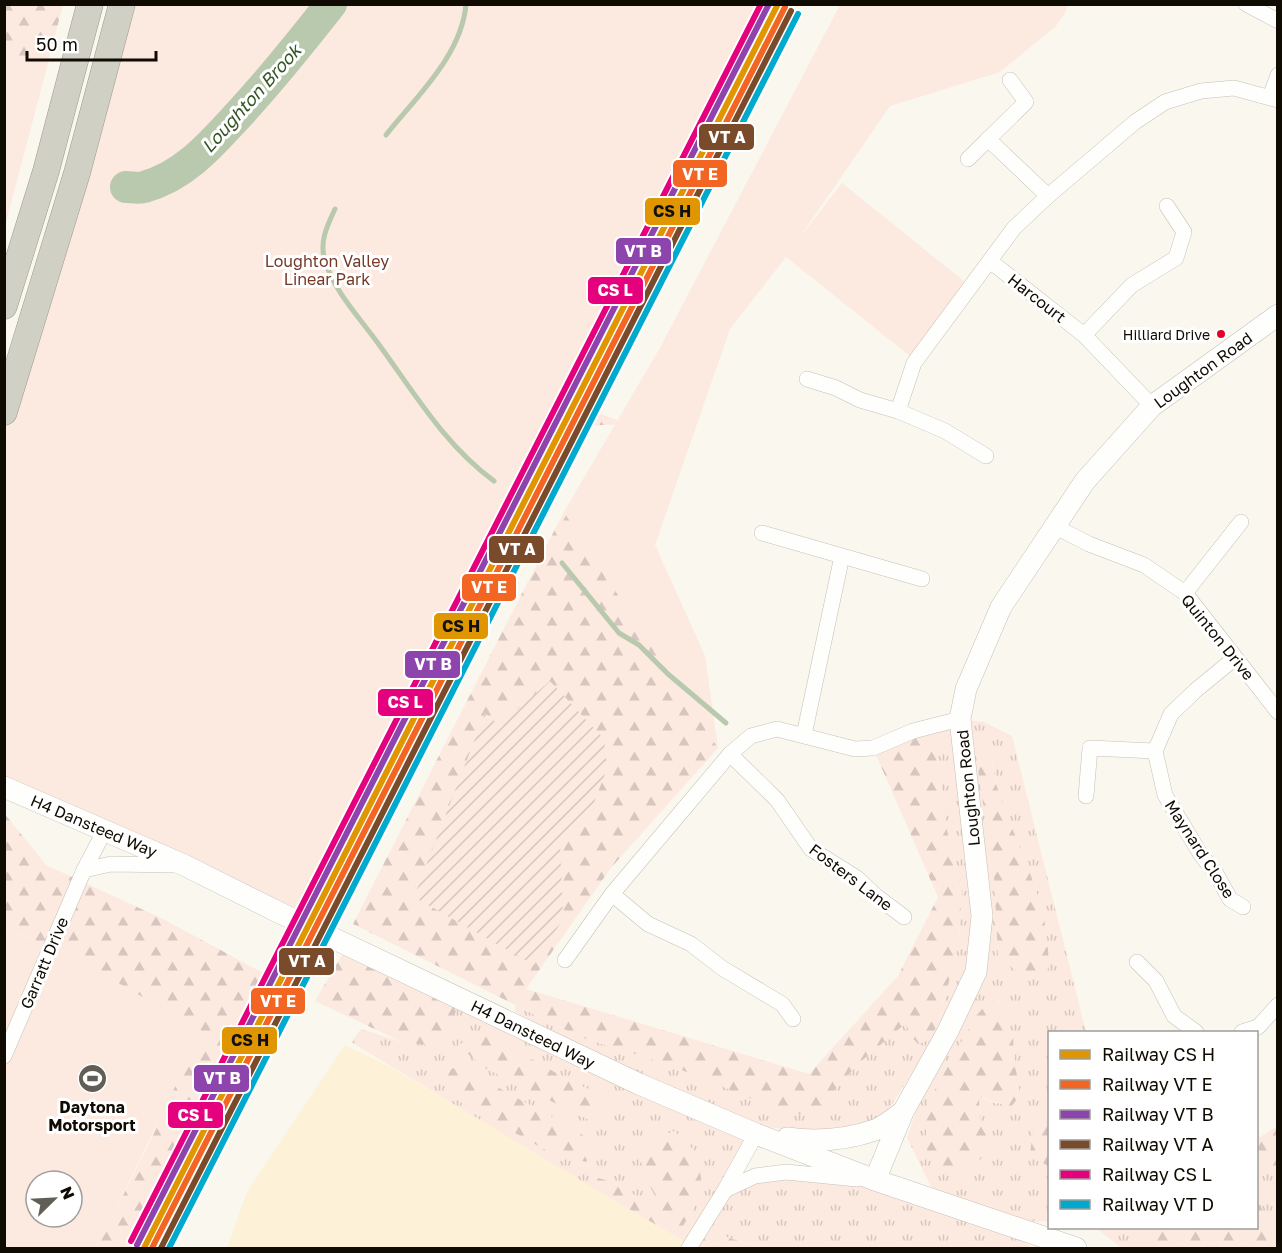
<svg xmlns="http://www.w3.org/2000/svg" width="1282" height="1253" font-family="'Golos Text',sans-serif">
  <style>
    .built { fill: #fdf2d8 }
    .grass { fill: url(#grass-tufts); fill-rule: evenodd }
    .forest { fill: url(#forest-firs) }
    .park { fill: #fce9e0; fill-rule: evenodd }
    .garden { fill: url(#garden-furrows) }
    .lines { fill: none; stroke-linecap: round; stroke-linejoin: round }
    .stream { stroke: #b8c9ad; stroke-width: 5 }
    .river { stroke: #b8c9ad; stroke-width: 32 }
    .street-casing { stroke: #c5c1b7; stroke-width: 16 }
    .secondary-casing { stroke: #c5c1b7; stroke-width: 22 }
    .highway-casing { stroke: #9d9c8c; stroke-width: 27 }
    .street { stroke: #fefefd; stroke-width: 15 }
    .secondary { stroke: #fefefd; stroke-width: 21 }
    .highway { stroke: #d0d1c4; stroke-width: 26 }
    .rail-1-casing { stroke: #fff; stroke-width: 10 }
    .rail-2-casing { stroke: #fff; stroke-width: 10 }
    .rail-3-casing { stroke: #fff; stroke-width: 10 }
    .rail-4-casing { stroke: #fff; stroke-width: 10 }
    .rail-5-casing { stroke: #fff; stroke-width: 10 }
    .rail-6-casing { stroke: #fff; stroke-width: 10 }
    .rail-1 { stroke: #e09600; stroke-width: 6 }
    .rail-2 { stroke: #f26522; stroke-width: 6 }
    .rail-3 { stroke: #8e44ad; stroke-width: 6 }
    .rail-4 { stroke: #7a4b2a; stroke-width: 6 }
    .rail-5 { stroke: #e5007d; stroke-width: 6 }
    .rail-6 { stroke: #00a9ce; stroke-width: 6 }
    .bus-dot { fill: #e4002b; stroke: #fff; stroke-width: 2 }
    .labels { text-anchor: middle; dominant-baseline: central; stroke-width: 6; stroke-linejoin: round; paint-order: stroke }
    .bus-label { font-size: 14px; fill: #0f0b02; stroke: #fff; text-anchor: end }
    .park-label { font-size: 16px; fill: #743927; stroke: #fff }
    .street-label { font-size: 16px; fill: #0f0b02; stroke: #fff }
    .poi-label { font-size: 16px; font-weight: bold; fill: #0f0b02; stroke: #fff }
    .water-label { font-size: 18px; font-style: italic; fill: #335624; stroke: #fff }
    .line-badge { stroke: #fff; stroke-width: 2 }
    .badge-label { font-size: 16px; text-anchor: middle; font-weight: bold; fill: #fff }
    .pale-badge-label { font-size: 16px; text-anchor: middle; font-weight: bold; fill: #111 }
  </style>
  <defs>
    <pattern id="grass-tufts" width="24" height="20" patternUnits="userSpaceOnUse" patternTransform="scale(1.5)"><rect width="24" height="20" fill="#fce9e0"/><path d="M3 7l-1-3M5 7V3M7 7l1-3M15 17l-1-3M17 17v-4M19 17l1-3" fill="none" stroke="#d7c6bf"/></pattern>
    <pattern id="forest-firs" width="22" height="20" patternUnits="userSpaceOnUse" patternTransform="scale(1.5)"><rect width="22" height="20" fill="#fce9e0"/><path d="M5 1l3.5 6h-7zM16 11l3.5 6h-7z" fill="#d7c6bf"/></pattern>
    <pattern id="garden-furrows" width="10" height="10" patternUnits="userSpaceOnUse" patternTransform="scale(1.5)"><rect width="10" height="10" fill="#fce9e0"/><path d="M-1 1l2-2M0 10L10 0M9 11l2-2" fill="none" stroke="#d7c6bf"/></pattern>
  </defs>
  <rect width="100%" height="100%" fill="#faf7ef"/>
  <!-- built -->
  <polygon class="built" points="345,1045 389,1066 697,1248 227,1248 247,1191"/>
  <!-- grass -->
  <g class="grass">
    <path d="M960,719L984,722L1012,736L1086,1032H1050L1049,1110L1034,1122L1030,1154L1049,1167V1221L998,1222L1033,1248H761L701,1229L691,1246L677,1237L703,1190L697,1153L645,1176L657,1198L636,1196L613,1182L598,1178L593,1188L351,1042L361,1029L402,1042L463,1000L756,1134L726,1189L755,1176L875,1180L938,1201L907,1138L917,1108L958,1035L975,975L889,1109L878,1120L817,1136L770,1127L751,1122L616,1063L515,1012V1005L580,1037L667,1064L822,1104L858,1064L906,1022L910,1035L927,1041L938,1025L959,942L962,886L945,823L935,725ZM989,748L998,791V956ZM990,1000L1002,1002L1013,1037L1015,1064L997,1104L979,1097L980,1124L928,1102L976,1016ZM458,1045L567,1079L613,1101ZM461,1067L579,1132L590,1141L448,1069Z"/>
    <polygon points="1256,1166 1273,1169 1277,1173 1277,1239 1271,1230 1257,1197"/>
    <polygon points="1096,1228 1134,1228 1169,1248 1122,1248"/>
  </g>
  <!-- forest -->
  <g class="forest">
    <polygon points="5,5 63,5 5,225"/>
    <polygon points="433,349 627,424 482,430 505,500 499,512 539,560 564,512 718,748 610,869 526,989 809,1074 898,976 938,897 873,748 935,725 945,823 962,886 959,942 938,1025 927,1041 918,1044 910,1035 906,1023 858,1064 822,1104 804,1115 772,1107 667,1064 580,1037 353,924 538,562 497,516 299,909 4,638"/>
    <path d="M989,747C992,762 994,779 999,793C1018,850 1056,915 1047,976L1016,971L998,956L994,876L976,756Z"/>
    <polygon points="4,813 46,865 163,919 278,981 143,1248 97,1248 157,1127 66,953 5,928"/>
    <polygon points="348,945 463,1000 435,1046 402,1042 315,1001"/>
    <path d="M990,1000L1002,1002L1013,1037L1015,1064L1020,1095L1011,1107L979,1097L980,1124L992,1146C976,1168 964,1170 938,1167L925,1147L928,1102L976,1016Z"/>
    <polygon points="486,1034 567,1079 613,1101 591,1121 485,1068 457,1045"/>
    <polygon points="461,1067 579,1132 590,1141 592,1152 586,1162 549,1152 455,1099 442,1079 448,1069"/>
    <polygon points="1049,1110 1049,1167 1030,1154 1034,1122"/>
    <polygon points="1277,1126 1277,1173 1273,1169 1256,1166 1257,1139"/>
    <polygon points="674,1131 697,1153 703,1190 677,1237 593,1188 598,1178 613,1182 636,1196 656,1198 645,1176 639,1154 655,1139"/>
    <polygon points="1257,1197 1271,1230 1277,1239 1277,1248 1169,1248 1134,1228 1256,1228"/>
    <polygon points="701,1229 761,1248 695,1248"/>
  </g>
  <!-- park -->
  <g class="park">
    <polygon points="136,5 759,5 443,620 294,920 5,787 5,413"/>
    <polygon points="840,5 1068,5 1065,13 1056,26 1000,72 890,106 797,241 842,183 971,287 911,357 786,257 730,329 655,545 705,656 718,748 564,512 661,346"/>
    <polygon points="49,59 5,225 5,61"/>
    <path d="M4,928L66,953L202,1031L97,1248H5ZM36,1181H72V1217H36Z"/>
  </g>
  <!-- garden -->
  <polygon class="garden" points="550,681 604,739 607,769 590,813 560,844 563,919 534,965 414,897 485,713 499,725"/>
  <g class="lines">
    <!-- stream -->
    <g class="stream">
      <path d="M386,135C416,97 462,55 466,4"/>
      <path d="M335,209C327,226 319,242 325,261C335,293 361,319 380,346C415,394 445,445 494,481"/>
      <polyline points="562,563 619,633 639,645 668,674 726,723"/>
    </g>
    <!-- river -->
    <path class="river" d="M126,187C132,187 139,189 144,187C186,176 214,141 242,111C273,77 302,41 331,4"/>
    <defs>
      <g id="street">
        <polyline points="1246,4 1278,21"/>
        <polyline points="1270,97 1278,75"/>
        <polyline points="988,139 1048,196"/>
        <polyline points="968,159 1026,102 1010,80"/>
        <polyline points="990,261 1084,335 1152,406"/>
        <polyline points="1084,335 1132,285 1176,258 1184,232 1167,206"/>
        <polyline points="807,379 836,388 860,400 898,411 945,431 986,456"/>
        <polyline points="898,411 914,363 1014,228 1048,196 1135,122 1165,102 1201,91 1234,88 1278,100"/>
        <polyline points="1054,526 1089,544 1144,565 1185,593 1278,712"/>
        <polyline points="762,533 922,579"/>
        <polyline points="1185,593 1241,522"/>
        <polyline points="1235,658 1196,690 1171,714 1155,751 1165,795 1201,855 1215,872 1230,899 1243,907"/>
        <polyline points="804,735 842,556"/>
        <polyline points="730,754 777,800 811,849 857,878 876,896 904,917"/>
        <polyline points="1086,796 1090,748 1155,751"/>
        <polyline points="84,870 111,864 175,865"/>
        <polyline points="612,894 648,924 691,944 722,968 782,1004 793,1019"/>
        <polyline points="565,960 612,894 730,754 751,736 777,729 855,749 873,748 913,731 960,719"/>
        <polyline points="1137,962 1156,981 1174,1016 1196,1032"/>
        <polyline points="1242,1032 1258,1027 1278,1005"/>
        <polyline points="4,1056 84,870 105,830"/>
        <polyline points="725,1190 755,1176 786,1172 857,1179"/>
        <polyline points="689,1248 725,1190 756,1134"/>
      </g>
      <g id="secondary">
        <polyline points="4,787 184,865 276,911 639,1084 756,1134 875,1180 1076,1248"/>
        <path d="M787,1138C816,1142 846,1140 875,1130C885,1126 894,1118 903,1112"/>
        <polyline points="875,1180 903,1112 948,1031 976,972 982,916 960,719 966,689 1001,607 1085,481 1152,406 1278,315"/>
      </g>
      <g id="highway">
        <polyline points="4,306 46,171 90,4"/>
        <polyline points="4,412 77,173 122,4"/>
      </g>
    </defs>
    <!-- street casing -->
    <use href="#street" class="street-casing"/>
    <!-- secondary casing -->
    <use href="#secondary" class="secondary-casing"/>
    <!-- highway casing -->
    <use href="#highway" class="highway-casing"/>
    <!-- street -->
    <use href="#street" class="street"/>
    <!-- secondary -->
    <use href="#secondary" class="secondary"/>
    <!-- highway -->
    <use href="#highway" class="highway"/>
    <defs>
      <polyline id="rail-1" points="144,1248 778,4"/>
      <polyline id="rail-2" points="152,1248 785,7"/>
      <polyline id="rail-3" points="137,1245 769,4"/>
      <polyline id="rail-4" points="161,1248 791,11"/>
      <polyline id="rail-5" points="131,1241 761,4"/>
      <polyline id="rail-6" points="169,1248 798,14"/>
    </defs>
    <!-- rail-1 casing -->
    <use href="#rail-1" class="rail-1-casing"/>
    <!-- rail-2 casing -->
    <use href="#rail-2" class="rail-2-casing"/>
    <!-- rail-3 casing -->
    <use href="#rail-3" class="rail-3-casing"/>
    <!-- rail-4 casing -->
    <use href="#rail-4" class="rail-4-casing"/>
    <!-- rail-5 casing -->
    <use href="#rail-5" class="rail-5-casing"/>
    <!-- rail-6 casing -->
    <use href="#rail-6" class="rail-6-casing"/>
    <!-- rail-1 -->
    <use href="#rail-1" class="rail-1"/>
    <!-- rail-2 -->
    <use href="#rail-2" class="rail-2"/>
    <!-- rail-3 -->
    <use href="#rail-3" class="rail-3"/>
    <!-- rail-4 -->
    <use href="#rail-4" class="rail-4"/>
    <!-- rail-5 -->
    <use href="#rail-5" class="rail-5"/>
    <!-- rail-6 -->
    <use href="#rail-6" class="rail-6"/>
  </g>
  <!-- icons -->
  <defs>
    <symbol id="stadium-disc" viewBox="-11 -11 22 22"><circle r="9.5" fill="#615e55" stroke="#fff"/><path d="M0-5a6.5 5 0 1 0 0 10a6.5 5 0 1 0 0-10ZM-3.5-1.8h7v3.6h-7Z" fill="#fff"/></symbol>
  </defs>
  <g fill-rule="evenodd">
    <use href="#stadium-disc" x="76" y="1062" width="33" height="33"/>
  </g>
  <!-- markers -->
  <circle class="bus-dot" cx="1221" cy="334" r="5"/>
  <g class="labels">
    <!-- bus labels -->
    <g class="bus-label">
      <text x="1210" y="334">Hilliard Drive</text>
    </g>
    <!-- park labels -->
    <g class="park-label">
      <text x="327" y="261">Loughton Valley<tspan x="327" dy="18">Linear Park</tspan></text>
    </g>
    <!-- street labels -->
    <g class="street-label">
      <text transform="translate(1037 298) rotate(38)">Harcourt</text>
      <text transform="translate(1203 370) rotate(-36)">Loughton Road</text>
      <text transform="translate(1218 637) rotate(51)">Quinton Drive</text>
      <text transform="translate(968 788) rotate(-96)">Loughton Road</text>
      <text transform="translate(94 826) rotate(23)">H4 Dansteed Way</text>
      <text transform="translate(1200 849) rotate(57)">Maynard Close</text>
      <text transform="translate(851 877) rotate(37)">Fosters Lane</text>
      <text transform="translate(44 963) rotate(-67)">Garratt Drive</text>
      <text transform="translate(533 1034) rotate(26)">H4 Dansteed Way</text>
    </g>
    <!-- poi labels -->
    <g class="poi-label">
      <text x="92" y="1107">Daytona<tspan x="92" dy="18">Motorsport</tspan></text>
    </g>
    <!-- water labels -->
    <g class="water-label">
      <text transform="translate(251 98) rotate(-48)">Loughton Brook</text>
    </g>
  </g>
  <g class="line-badge">
    <rect x="698" y="123" width="57" height="28" rx="6" fill="#7a4b2a"/>
    <rect x="672" y="159" width="56" height="29" rx="6" fill="#f26522"/>
    <rect x="644" y="197" width="57" height="29" rx="6" fill="#e09600"/>
    <rect x="615" y="237" width="57" height="28" rx="6" fill="#8e44ad"/>
    <rect x="587" y="276" width="57" height="29" rx="6" fill="#e5007d"/>
    <rect x="488" y="535" width="57" height="29" rx="6" fill="#7a4b2a"/>
    <rect x="461" y="573" width="56" height="29" rx="6" fill="#f26522"/>
    <rect x="433" y="612" width="56" height="28" rx="6" fill="#e09600"/>
    <rect x="404" y="650" width="57" height="29" rx="6" fill="#8e44ad"/>
    <rect x="377" y="688" width="57" height="29" rx="6" fill="#e5007d"/>
    <rect x="278" y="947" width="57" height="29" rx="6" fill="#7a4b2a"/>
    <rect x="250" y="987" width="56" height="28" rx="6" fill="#f26522"/>
    <rect x="221" y="1026" width="57" height="29" rx="6" fill="#e09600"/>
    <rect x="193" y="1064" width="57" height="29" rx="6" fill="#8e44ad"/>
    <rect x="167" y="1101" width="57" height="28" rx="6" fill="#e5007d"/>
  </g>
  <g class="badge-label">
    <text x="727" y="143">VT A</text>
    <text x="700" y="180">VT E</text>
    <text x="643" y="257">VT B</text>
    <text x="615" y="296">CS L</text>
    <text x="517" y="555">VT A</text>
    <text x="489" y="593">VT E</text>
    <text x="433" y="670">VT B</text>
    <text x="405" y="708">CS L</text>
    <text x="307" y="967">VT A</text>
    <text x="278" y="1007">VT E</text>
    <text x="222" y="1084">VT B</text>
    <text x="195" y="1121">CS L</text>
  </g>
  <g class="pale-badge-label">
    <text x="672" y="217">CS H</text>
    <text x="461" y="632">CS H</text>
    <text x="250" y="1046">CS H</text>
  </g>
  <!-- border -->
  <rect width="1282" height="1253" fill="none" stroke="#0f0b02" stroke-width="12"/>
  <!-- legend -->
  <rect x="1048" y="1031" width="210" height="198" fill="#ffffff" stroke="#9f9d9a" stroke-width="1.5"/>
  <rect x="1060" y="1050" width="30" height="9" fill="#e09600" stroke="#9f9d9a" stroke-width="1.5"/>
  <text x="1102" y="1061" font-size="18" fill="#0f0b02">Railway CS H</text>
  <rect x="1060" y="1080" width="30" height="9" fill="#f26522" stroke="#9f9d9a" stroke-width="1.5"/>
  <text x="1102" y="1091" font-size="18" fill="#0f0b02">Railway VT E</text>
  <rect x="1060" y="1110" width="30" height="9" fill="#8e44ad" stroke="#9f9d9a" stroke-width="1.5"/>
  <text x="1102" y="1121" font-size="18" fill="#0f0b02">Railway VT B</text>
  <rect x="1060" y="1140" width="30" height="9" fill="#7a4b2a" stroke="#9f9d9a" stroke-width="1.5"/>
  <text x="1102" y="1151" font-size="18" fill="#0f0b02">Railway VT A</text>
  <rect x="1060" y="1170" width="30" height="9" fill="#e5007d" stroke="#9f9d9a" stroke-width="1.5"/>
  <text x="1102" y="1181" font-size="18" fill="#0f0b02">Railway CS L</text>
  <rect x="1060" y="1200" width="30" height="9" fill="#00a9ce" stroke="#9f9d9a" stroke-width="1.5"/>
  <text x="1102" y="1211" font-size="18" fill="#0f0b02">Railway VT D</text>
  <!-- north arrow -->
  <g transform="translate(54 1199) rotate(66)"><circle r="28" fill="#ffffff" stroke="#9f9d9a" stroke-width="1.5"/>
  <path d="M0-4.5L10 22L0 15L-10 22Z" fill="#615e55"/>
  <text y="-9" font-size="16" font-weight="bold" text-anchor="middle" fill="#0f0b02">N</text>
  </g>
  <!-- scale -->
  <path d="M27 51v9h129v-9" fill="none" stroke="#0f0b02" stroke-width="3"/>
  <text x="36" y="51" font-size="18" fill="#0f0b02" stroke="#ffffff" stroke-width="4.5" paint-order="stroke">50 m</text>
</svg>
